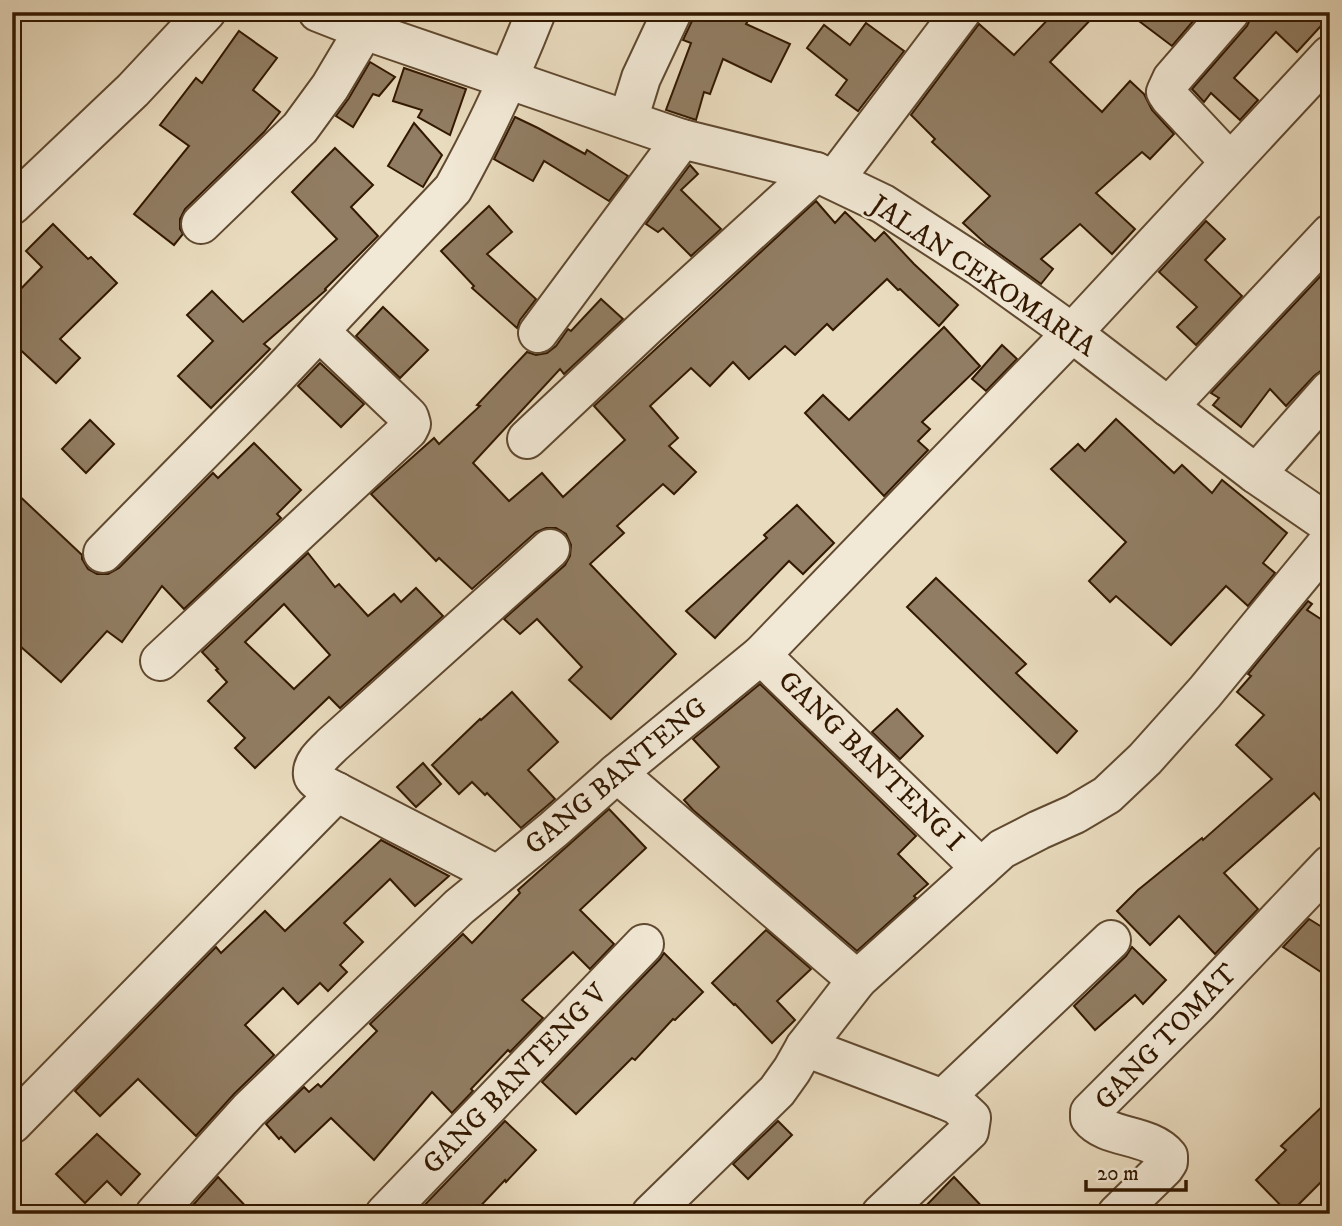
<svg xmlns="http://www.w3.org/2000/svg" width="1342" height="1226" font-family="'IM FELL DW Pica',serif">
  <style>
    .building { fill: #917d63; stroke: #321800; stroke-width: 2; fill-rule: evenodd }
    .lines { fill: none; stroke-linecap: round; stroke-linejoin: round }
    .minor-casing { stroke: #604930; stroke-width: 42 }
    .minor { stroke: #f1e8d5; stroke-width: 38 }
    .labels { text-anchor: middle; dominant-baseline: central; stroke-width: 5; stroke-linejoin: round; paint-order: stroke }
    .street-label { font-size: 28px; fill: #321800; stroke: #f1e8d5 }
  </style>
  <rect width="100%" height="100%" fill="#e9dbbe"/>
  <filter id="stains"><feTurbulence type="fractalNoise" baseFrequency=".00286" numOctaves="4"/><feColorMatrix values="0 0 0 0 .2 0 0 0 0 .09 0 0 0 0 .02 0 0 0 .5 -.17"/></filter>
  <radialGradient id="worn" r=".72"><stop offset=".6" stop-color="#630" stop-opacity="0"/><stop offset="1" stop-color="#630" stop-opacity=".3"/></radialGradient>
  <!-- building -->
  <g class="building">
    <polygon points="694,12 753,12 746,24 790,44 771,82 723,59 710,94 704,92 696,120 666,110 691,43 683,40 692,21"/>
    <polygon points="1055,12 1098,12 1050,62 1102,112 1130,81 1144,94 1152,110 1174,134 1150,159 1142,152 1096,193 1135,229 1112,254 1080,224 1041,259 1053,269 1041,284 986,244 963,223 990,196 932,142 935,139 911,115 979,24 1014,55"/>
    <polygon points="1127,12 1201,12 1172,46"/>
    <polygon points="1251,12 1330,12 1330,16 1297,52 1276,32 1234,78 1258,100 1240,120 1211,93 1204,102 1192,89 1247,26 1251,17"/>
    <polygon points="866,23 904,51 858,111 836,95 847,80 807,48 824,25 850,45"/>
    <polygon points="239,31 277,58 253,90 280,112 264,132 185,209 180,219 180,229 183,234 174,245 134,214 189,146 160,125 196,78 202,83"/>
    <polygon points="370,62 395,77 379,96 373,94 353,127 336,116 349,98"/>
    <polygon points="404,68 466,89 450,135 418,117 422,110 393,101"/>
    <polygon points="515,117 538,128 585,154 587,150 628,176 609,201 544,161 533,181 494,159"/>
    <polygon points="414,123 442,155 423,187 388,166"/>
    <polygon points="335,148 373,185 351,207 378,236 325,289 326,290 264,344 270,349 211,408 178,376 213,341 187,315 212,291 243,322 337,239 292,192"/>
    <polygon points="690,165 698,174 681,190 721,229 691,256 663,228 658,232 646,224"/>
    <polygon points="816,201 835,223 845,212 875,241 884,232 914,264 958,305 939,326 900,289 898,290 887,279 833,330 827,324 795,355 785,346 749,379 733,362 710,386 691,368 650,406 678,438 669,446 696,472 674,494 663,484 617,526 624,533 590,564 676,654 611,719 569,680 582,667 537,619 520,634 504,619 565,565 570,556 571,545 566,534 556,528 546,528 536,532 472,589 439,558 436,561 371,494 434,438 439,444 480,406 477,405 527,352 536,355 547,353 556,346 568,329 571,331 601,299 623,319 564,374 560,369 473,463 509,501 542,473 563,497 625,440 594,406"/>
    <polygon points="489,206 512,232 487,254 536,299 520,320 517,328 472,288 474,286 441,251"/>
    <polygon points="1206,221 1225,239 1205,260 1242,296 1196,345 1177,327 1197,307 1159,272"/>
    <polygon points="53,224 88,259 91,257 117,283 60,339 80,358 56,383 12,342 12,298 42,267 26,251"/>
    <polygon points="1330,266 1330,369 1322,370 1314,376 1286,406 1270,389 1241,427 1213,405 1219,398 1211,393"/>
    <polygon points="383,307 428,350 400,378 356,336"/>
    <polygon points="944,327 980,366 922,422 930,429 918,441 928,450 884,496 805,413 823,395 849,420"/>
    <polygon points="1002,345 1017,359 986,391 972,379"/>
    <polygon points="320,363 364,404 341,427 298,386"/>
    <polygon points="1116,419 1174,473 1182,465 1212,493 1222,480 1287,533 1263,563 1275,573 1248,606 1226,586 1171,645 1116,596 1110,602 1089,581 1126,542 1051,469 1078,444 1085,451"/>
    <polygon points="90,420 114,444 86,473 62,449"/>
    <polygon points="254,443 301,490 277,514 281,518 184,609 162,586 122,642 107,631 61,682 12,639 12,489 82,555 82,559 88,569 97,574 108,574 119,568 213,473 218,478"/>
    <polygon points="797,505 834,543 803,574 789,561 715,638 686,611 767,538 764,535"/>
    <path d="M308,553L335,587L339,584L368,616L394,594L401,602L416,588L443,616L340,708L329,697L255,768L235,748L245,738L208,701L227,682L216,670L218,669L202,652ZM284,604L330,655L294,689L245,642Z"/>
    <polygon points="936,578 1026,664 1016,673 1077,731 1057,753 907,607"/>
    <polygon points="1308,601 1312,604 1307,610 1330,625 1330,811 1314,793 1224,873 1258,909 1215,954 1179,916 1150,945 1117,911 1138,890 1202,838 1203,840 1272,779 1236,745 1264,715 1237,692 1251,676 1248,674"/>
    <polygon points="760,684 916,836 898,854 928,884 914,896 916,898 857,951 693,810 684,800 719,767 693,739"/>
    <polygon points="512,692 558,742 528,770 555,799 521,828 487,793 485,795 472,782 459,794 432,765 480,719 481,720"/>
    <polygon points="897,709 923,736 900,759 872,732"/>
    <polygon points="423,763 441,784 416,807 397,787"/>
    <polygon points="609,809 646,848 580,910 614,944 590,969 573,952 522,1000 543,1018 510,1052 508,1050 471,1089 473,1091 452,1113 432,1092 374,1160 331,1118 295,1152 281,1137 279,1139 266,1124 304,1087 309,1092 318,1084 321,1087 377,1031 370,1024 463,934 472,943 520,893 518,890"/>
    <polygon points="381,840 449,876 415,906 390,879 344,923 363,942 340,965 347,972 328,991 320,983 298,1004 283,988 245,1025 274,1055 234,1094 196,1136 138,1079 100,1116 75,1091 216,947 221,953 265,911 285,931"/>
    <polygon points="1309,919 1330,932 1330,978 1283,947"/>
    <polygon points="766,930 811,969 777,1001 795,1020 772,1043 735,1004 734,1005 712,983"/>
    <polygon points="1132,947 1166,980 1143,1004 1135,995 1095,1030 1074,1006 1126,956"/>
    <polygon points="664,953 703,992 675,1020 673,1019 635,1060 632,1058 576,1114 542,1082 660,959"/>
    <polygon points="1330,1099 1330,1173 1289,1214 1256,1180 1286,1150 1281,1146"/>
    <polygon points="505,1121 536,1150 506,1182 505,1180 473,1214 416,1214"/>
    <polygon points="778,1121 792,1135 748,1179 733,1164"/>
    <polygon points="97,1134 140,1174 121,1195 107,1181 85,1203 56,1174"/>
    <polygon points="218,1177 253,1214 185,1214"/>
    <polygon points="954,1177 989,1214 918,1214"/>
  </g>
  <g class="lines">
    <defs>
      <g id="minor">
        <polyline points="318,12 364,30 682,139 816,172 883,204 979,266 1072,333 1256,474 1330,525"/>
        <polyline points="628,120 641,78 672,12"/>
        <polyline points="1230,162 1170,98 1166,92 1172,79 1230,12"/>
        <polyline points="834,180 961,12"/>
        <polyline points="12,205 133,90 206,12"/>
        <polyline points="201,224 300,128 330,87 364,30 377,12"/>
        <polyline points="538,333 682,139"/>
        <polyline points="1168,407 1330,234"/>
        <polyline points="527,439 647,326 816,172"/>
        <polyline points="1256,474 1330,390"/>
        <path d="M103,553L272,381L453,189C485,132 512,73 536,12"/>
        <polyline points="761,655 981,868"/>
        <polyline points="160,661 408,430 411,424 409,417 405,413 319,331"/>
        <polyline points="617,773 857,980"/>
        <path d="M497,875L321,784C319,782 313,778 313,775C311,763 326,751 333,744L550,549"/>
        <polyline points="805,1047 943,1099 957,1105 971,1118 969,1131 881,1214"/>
        <polyline points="943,1099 1111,940"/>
        <polyline points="12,1124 337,792"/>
        <polyline points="155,1214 249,1110 459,907 554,829 617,773 761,655 1072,333 1330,55"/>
        <polyline points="385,1214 644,944"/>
        <polyline points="651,1214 777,1091 792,1070 805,1047 857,980 981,868 1002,849 1039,830 1075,814 1107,795 1145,759 1205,692 1330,540"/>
        <path d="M1117,1214L1164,1168L1168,1162V1156C1149,1133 1106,1139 1090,1118V1112L1197,1005L1330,865"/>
      </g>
    </defs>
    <!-- minor casing -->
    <use href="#minor" class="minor-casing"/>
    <!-- minor -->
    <use href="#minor" class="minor"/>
  </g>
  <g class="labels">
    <!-- street labels -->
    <g class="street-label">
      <text transform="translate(983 276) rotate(34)">JALAN CEKOMARIA</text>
      <text transform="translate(871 761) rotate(44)">GANG BANTENG I</text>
      <text transform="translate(616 776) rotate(-40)">GANG BANTENG</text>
      <text transform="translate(1166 1037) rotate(-46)">GANG TOMAT</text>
      <text transform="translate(515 1079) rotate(-46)">GANG BANTENG V</text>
    </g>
  </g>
  <!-- margin -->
  <rect width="1342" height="1226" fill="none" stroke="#e9dbbe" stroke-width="42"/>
  <rect x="14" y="14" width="1314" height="1198" fill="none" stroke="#321800" stroke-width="3.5"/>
  <rect x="21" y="21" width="1300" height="1184" fill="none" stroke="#321800" stroke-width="2"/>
  <!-- scale -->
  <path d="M1086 1180v10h100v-10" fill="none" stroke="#321800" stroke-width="3.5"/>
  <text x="1097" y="1180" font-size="21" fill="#321800" stroke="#f1e8d5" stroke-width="5" paint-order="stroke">20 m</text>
  <rect width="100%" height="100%" filter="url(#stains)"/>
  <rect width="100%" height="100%" fill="url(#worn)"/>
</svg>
